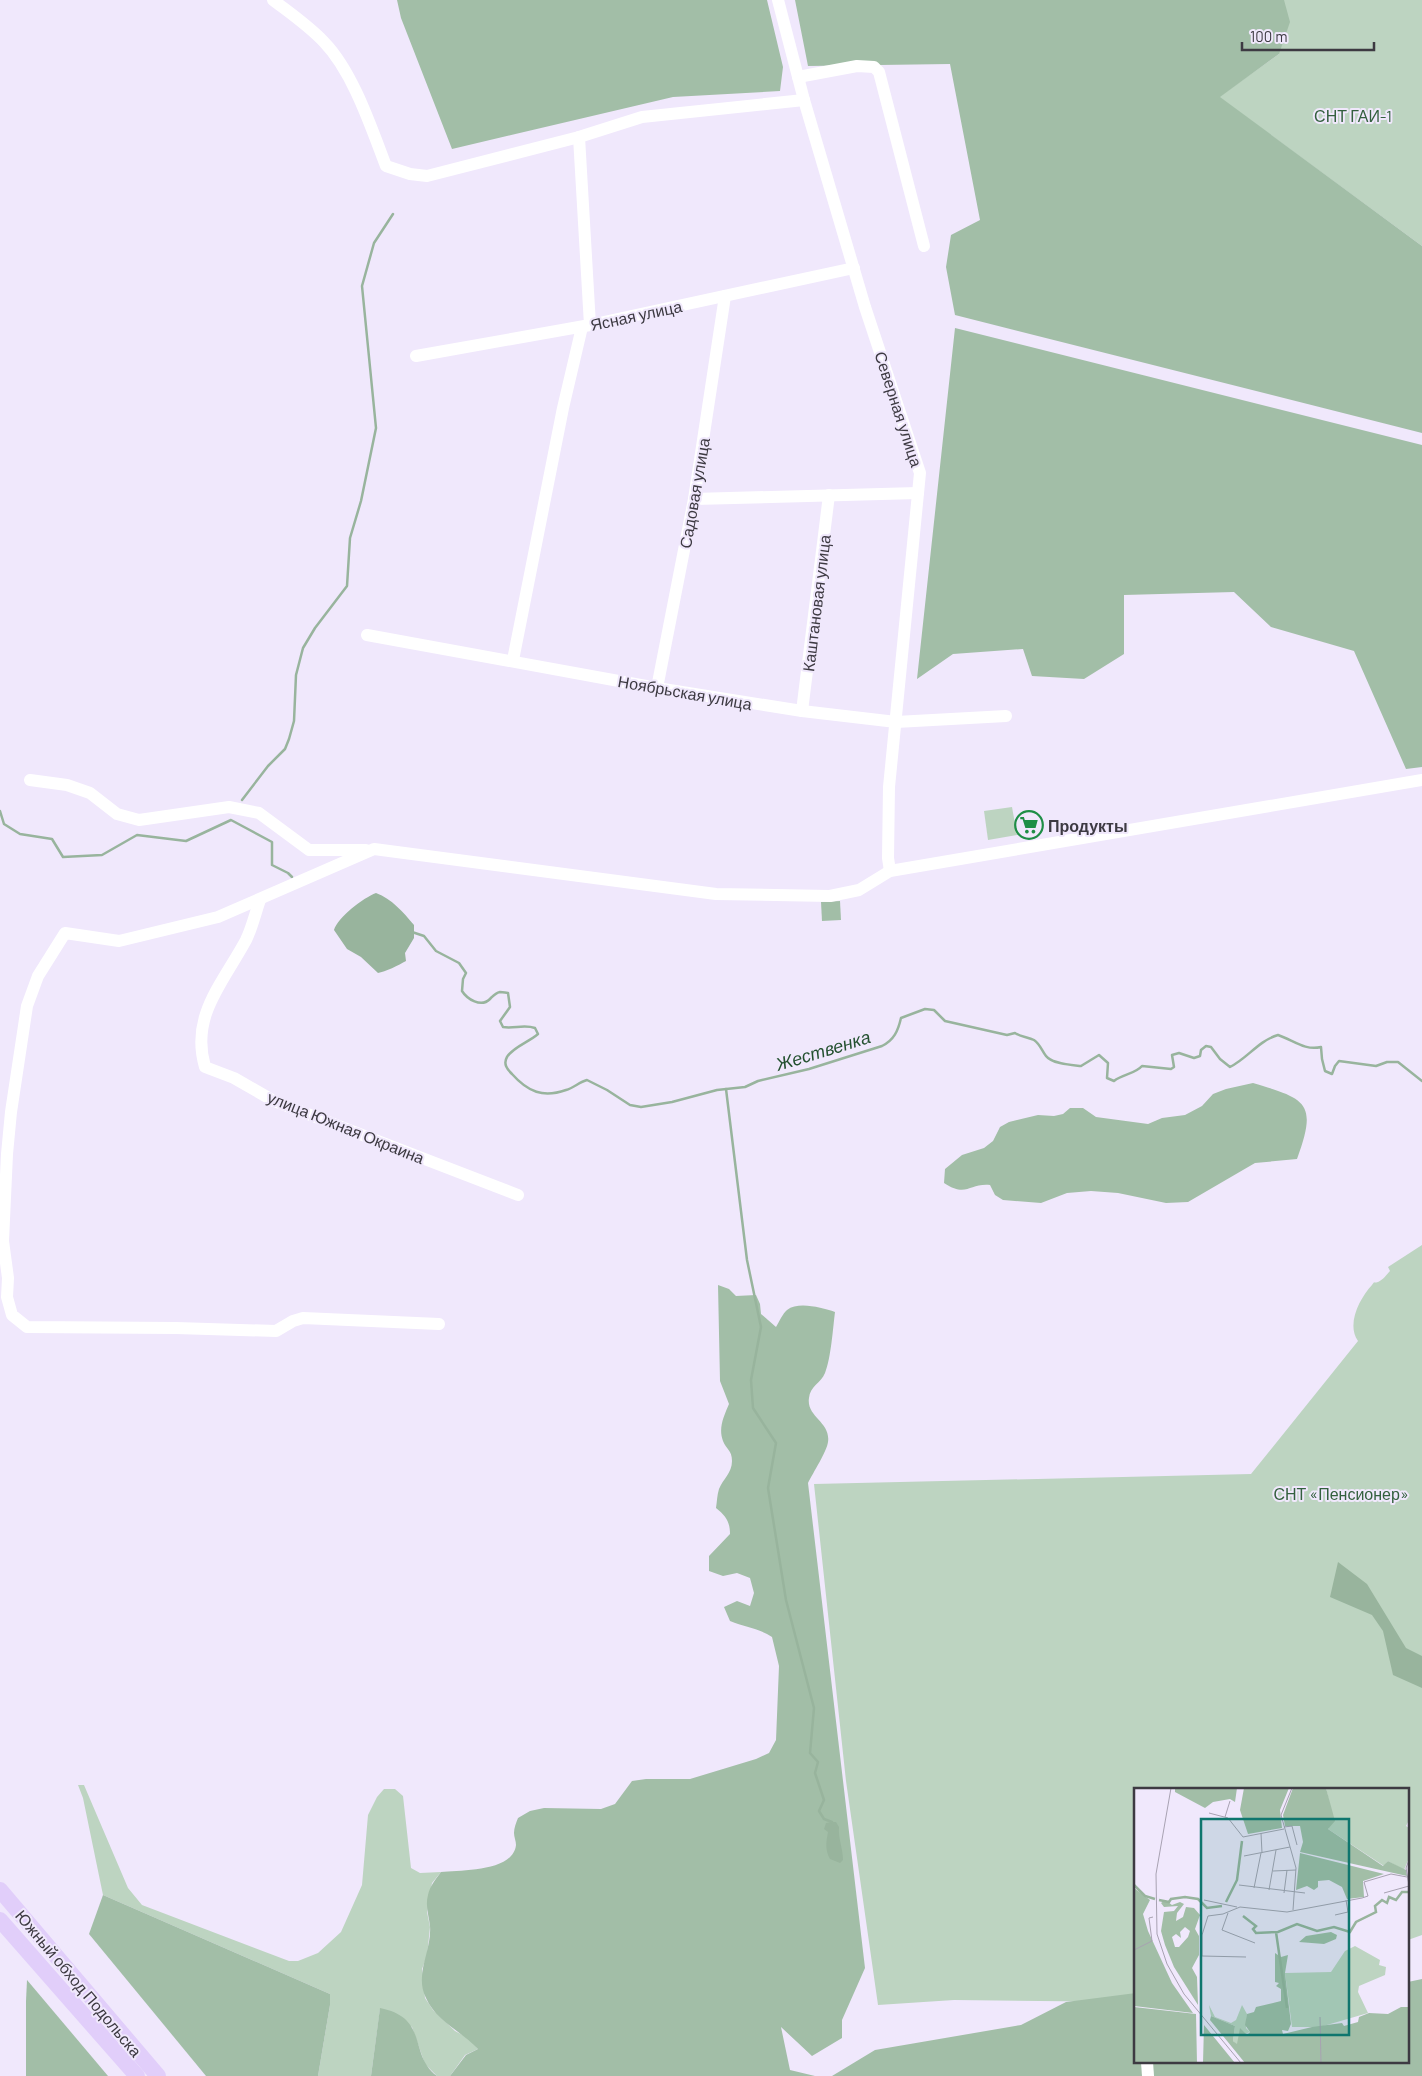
<svg xmlns="http://www.w3.org/2000/svg" width="1422" height="2076" font-family="Barlow,sans-serif">
  <style>
    .green { fill: #bdd4c1 }
    .forest { fill: #a2bea7 }
    .water { fill: #98b49d }
    .lines { fill: none; stroke-linecap: round; stroke-linejoin: round }
    .stream { stroke: #98b49d; stroke-width: 2.5 }
    .minor { stroke: #fff; stroke-width: 12 }
    .major { stroke: #e1cefa; stroke-width: 16 }
    .labels { text-anchor: middle; dominant-baseline: central; stroke-width: 4; stroke-linejoin: round; paint-order: stroke }
    .park-label { font-size: 16px; fill: #33603e; stroke: #f0e8fc }
    .street-label { font-size: 16px; fill: #3d3a42; stroke: #f0e8fc }
    .poi-label { font-size: 16px; font-weight: bold; fill: #3d3a42; stroke: #f0e8fc; text-anchor: start }
    .water-label { font-size: 18px; font-style: italic; fill: #23502f; stroke: #f0e8fc }
    .inset-river { fill: none; stroke: #98b49d; stroke-width: 2.5 }
    .inset-road { fill: none; stroke: #a8a2b2; stroke-width: 1 }
    .view { fill: #0f766e; fill-opacity: 0.15; stroke: #0f766e; stroke-width: 2.5 }
    .inset-edge { fill: none; stroke: #3d3a42; stroke-width: 2.5 }
  </style>
  <rect width="100%" height="100%" fill="#f0e8fc"/>
  <!-- green -->
  <g class="green">
    <polygon points="1275,0 1422,0 1422,246 1219,97 1279,54"/>
    <polygon points="1012,807 1017,835 988,840 984,811"/>
    <path d="M1422,1245V1935L1408,1940V1790H1136V2002L954,2000L878,2005L846,1781L814,1484L1251,1474L1358,1341C1346,1324 1360,1298 1372,1285C1376,1280 1372,1284 1378,1282C1383,1280 1387,1274 1390,1271L1388,1267Z"/>
    <polygon points="78,1785 84,1785 128,1888 142,1905 289,1961 298,1961 318,1953 341,1932 362,1885 368,1815 377,1797 384,1789 395,1789 403,1796 411,1868 420,1873 441,1872 432,1883 427,1912 430,1927 427,1956 422,1969 425,1998 433,2010 455,2031 468,2038 478,2049 465,2055 450,2076 437,2076 425,2064 412,2027 380,2009 371,2076 318,2076 330,2005 330,1994 103,1895 83,1798"/>
  </g>
  <!-- forest -->
  <g class="forest">
    <polygon points="397,0 767,0 783,67 780,91 673,97 452,149 401,18"/>
    <polygon points="795,0 1284,0 1290,22 1279,54 1220,97 1422,246 1422,433 955,315 946,267 951,235 980,220 950,64 808,66"/>
    <polygon points="955,328 1422,445 1422,767 1406,769 1354,651 1271,627 1234,592 1124,595 1124,654 1084,679 1032,676 1023,649 953,654 917,679"/>
    <polygon points="840,901 841,920 822,921 821,902"/>
    <path d="M1253,1083C1306,1099 1318,1102 1297,1159L1255,1163L1188,1202L1166,1203L1118,1193L1091,1191L1067,1193L1041,1203L1003,1200L995,1195L990,1185C969,1183 967,1198 944,1183L945,1169L962,1155L984,1148L993,1141L1000,1127L1009,1122L1038,1115L1054,1116L1063,1114L1070,1108H1083L1096,1117L1148,1124L1162,1118L1185,1115L1202,1106L1213,1094L1226,1089Z"/>
    <path d="M718,1285L729,1289L736,1296L756,1295L760,1304L761,1314L776,1327C779,1322 783,1313 787,1310C799,1301 822,1308 835,1312C833,1328 831,1358 825,1373C821,1383 810,1386 809,1398C806,1417 831,1422 828,1442C827,1451 813,1473 808,1483L865,1968L842,2020V2038L812,2056L781,2027L790,2070L815,2076H450L466,2055L478,2049C461,2031 436,2021 426,1998C414,1974 432,1951 430,1926C429,1916 425,1906 428,1895C430,1886 435,1880 441,1872C461,1870 513,1872 516,1845C516,1841 514,1837 514,1833C514,1828 516,1823 518,1818L530,1811L544,1808L601,1809L615,1804L632,1781L646,1779H690L756,1759L769,1753L776,1740L779,1666L772,1637C758,1628 745,1627 730,1621L724,1607L737,1601L750,1606L754,1593L750,1578L737,1573L723,1576L709,1571V1556L730,1534C730,1522 726,1516 716,1508C717,1502 717,1495 719,1489C723,1479 732,1473 732,1461C732,1450 726,1449 723,1441C718,1428 724,1416 729,1404L720,1381Z"/>
    <polygon points="103,1895 330,1994 330,2005 318,2076 206,2076 89,1934"/>
    <polygon points="1422,1979 1422,2076 832,2076 875,2050 1021,2025 1066,2002 1136,1993 1136,2062 1408,2062 1408,1982"/>
    <polygon points="27,1980 108,2076 26,2076 26,2001"/>
    <path d="M380,2008C430,2018 408,2055 437,2076H371Z"/>
  </g>
  <!-- water -->
  <g class="water">
    <path d="M376,893C392,899 403,912 414,925V938L405,953L406,961C399,965 385,972 378,973L361,957L347,949L334,930C338,917 363,898 376,893Z"/>
    <polygon points="1338,1562 1367,1584 1406,1648 1422,1656 1422,1688 1393,1675 1383,1631 1372,1615 1330,1597"/>
    <path d="M832,1822H836L839,1827C838,1839 843,1848 843,1860L840,1863L830,1859C825,1850 826,1842 828,1832L824,1829L826,1823Z"/>
  </g>
  <g class="lines">
    <!-- stream -->
    <g class="stream">
      <polyline points="242,800 268,766 285,749 289,739 294,721 296,675 303,648 315,628 347,586 350,538 361,501 376,428 362,286 374,243 393,214"/>
      <polyline points="0,811 4,824 20,834 52,839 63,857 102,855 137,835 186,841 231,820 272,842 272,865 288,873 292,877"/>
      <path d="M412,932L424,936L436,951L459,963L466,973L463,979L462,991C467,999 481,1008 490,999C493,996 495,993 500,992C501,992 508,993 508,993L510,1007L500,1021L503,1027C514,1029 524,1024 535,1028L538,1034C529,1042 513,1047 507,1057C503,1064 507,1069 512,1074C528,1092 543,1098 566,1090C574,1088 579,1082 587,1080L607,1090L630,1105L641,1107L672,1102L717,1090L745,1087L758,1081L809,1069L882,1046C894,1040 898,1031 901,1018L925,1009L934,1010L945,1021L1007,1035L1015,1033C1021,1037 1028,1037 1034,1040C1040,1044 1042,1051 1046,1056C1052,1064 1072,1065 1081,1066L1099,1055L1108,1063L1107,1078L1114,1081C1123,1074 1135,1074 1142,1066L1171,1069L1174,1067L1172,1055L1179,1053L1194,1058L1200,1056L1201,1050L1206,1046L1211,1047L1220,1059L1230,1067C1248,1058 1258,1041 1278,1035C1293,1040 1305,1051 1321,1047L1322,1059L1325,1071L1332,1074L1335,1066L1339,1061L1376,1066L1387,1062H1398L1422,1081"/>
      <polyline points="726,1089 747,1260 761,1327 751,1380 753,1408 776,1443 768,1488 786,1600 814,1708 810,1753 818,1762 815,1773 824,1800 819,1811 824,1819 832,1822"/>
    </g>
    <!-- minor -->
    <g class="minor">
      <path d="M273,0C290,13 309,26 324,42C353,72 371,127 386,166L410,174L427,176L579,137L642,117L804,100"/>
      <polyline points="778,0 804,100 865,307 920,473 889,787 888,858 890,871"/>
      <polyline points="798,77 857,66 874,67 879,72 924,246"/>
      <polyline points="579,137 590,325"/>
      <polyline points="416,356 590,325 854,268"/>
      <polyline points="694,499 918,493"/>
      <polyline points="367,635 657,688 802,711 896,722 1006,716"/>
      <polyline points="513,660 563,408 582,327"/>
      <polyline points="657,688 694,499 725,296"/>
      <polyline points="802,711 829,495"/>
      <polyline points="30,780 67,785 90,793 117,814 139,820 229,807 259,813 309,850 366,850"/>
      <path d="M260,900C255,914 252,928 246,940C223,983 190,1016 205,1067L234,1078L274,1101L518,1195"/>
      <polyline points="439,1324 303,1318 293,1321 276,1331 176,1328 27,1327 12,1315 7,1297 8,1278 3,1241 7,1154 11,1112 27,1006 38,976 65,933 119,941 218,917 374,849 716,894 830,896 859,890 890,871 1422,780"/>
      <polyline points="1147,2062 1148,2076"/>
    </g>
    <!-- major -->
    <g class="major">
      <polyline points="0,1890 158,2076"/>
      <polyline points="0,1920 137,2076"/>
    </g>
  </g>
  <!-- icons -->
  <defs>
    <symbol id="supermarket-ring" viewBox="-11 -11 22 22"><circle r="9.5" fill="#f0e8fc" stroke="#1e8e46" stroke-width="1.5"/><path d="M-6-5.5h2.5l.6 2H6L4.5 2H-2.5L-4.4-4H-6ZM-1.5 3.2a1.3 1.3 0 1 0 .1 0ZM3 3.2a1.3 1.3 0 1 0 .1 0Z" fill="#1e8e46"/></symbol>
  </defs>
  <g fill-rule="evenodd">
    <use href="#supermarket-ring" x="1013" y="809" width="32" height="32"/>
  </g>
  <g class="labels">
    <!-- park labels -->
    <g class="park-label">
      <text x="1353" y="115">СНТ ГАИ-1</text>
      <text x="1341" y="1493">СНТ «Пенсионер»</text>
    </g>
    <!-- street labels -->
    <g class="street-label">
      <text transform="translate(636 315) rotate(-12)">Ясная улица</text>
      <text transform="translate(899 409) rotate(72)">Северная улица</text>
      <text transform="translate(694 493) rotate(-80)">Садовая улица</text>
      <text transform="translate(816 603) rotate(-83)">Каштановая улица</text>
      <text transform="translate(685 692) rotate(10)">Ноябрьская улица</text>
      <text transform="translate(346 1127) rotate(22)">улица Южная Окраина</text>
      <text transform="translate(79 1983) rotate(50)">Южный обход Подольска</text>
    </g>
    <!-- poi labels -->
    <g class="poi-label">
      <text x="1048" y="825">Продукты</text>
    </g>
    <!-- water labels -->
    <g class="water-label">
      <text transform="translate(823 1050) rotate(-17)">Жественка</text>
    </g>
  </g>
  <!-- overview -->
  <g transform="translate(1134 1788)">
    <rect width="275" height="275" fill="#f0e8fc"/>
    <path d="M192,0H275V32L272,38L275,40V70L270,82L254,73L250,78L194,41L199,31ZM221,158L246,172L245,177L252,179L251,187L225,198L224,204L234,225L186,239H158L151,185L197,184L211,163ZM75,217L81,229L97,235L102,232L108,217L113,226L112,240L116,244L111,246L103,257L99,253L101,238L77,228Z" fill="#bdd4c1"/>
    <path d="M41,0H103L101,14L96,11L79,14L71,20L41,4ZM110,0H155L146,22L148,40L114,46L106,22ZM159,0H192L201,33L194,41L249,78L254,73L272,82L273,88L166,64L169,54L166,38H151L149,27ZM166,65L250,86L229,93L230,109L213,111L208,99L195,92L184,93V99L180,102L173,98L162,102ZM0,100L16,112L9,126L14,143L38,195L59,225L0,218ZM31,112L38,117L46,114L50,116L43,125L42,133L49,129L52,119L60,120L66,127L61,141L65,148V167L58,180L63,189L64,217L40,179L31,157L27,143L30,124L40,123L44,118L30,119L27,115ZM51,139L56,143L54,149L45,159H41L38,149L42,146L47,150L46,144ZM197,144L203,147L202,151L190,156L165,154L172,148ZM141,165L147,169L154,167L151,185L157,236L154,243L148,242L149,246L178,239L208,235L210,238L224,234L225,229L235,225L254,226L267,219H275V275H111L76,232L77,228L101,238L99,253L103,256L106,240L113,247L116,244L111,237L113,226L120,224L122,219L147,213V201L142,198L145,195L141,194ZM0,219L62,226L63,275H0ZM70,237L101,275H69Z" fill="#a2bea7" fill-rule="evenodd"/>
    <path class="inset-river" d="M0,97L11,108L21,111M25,112L35,114L37,111L51,109L64,111L73,120L88,118M92,114L103,92L108,53M109,128L122,138L119,141L122,145L144,144L163,136L183,143L200,139L216,144L222,134L242,124L241,118L248,112L253,115L255,109L262,112L268,104H275M142,144L153,220"/>
    <path class="inset-road" d="M37,0L22,86L23,146L33,176L50,206L107,275M158,0L147,27L162,80L159,122M75,25L94,30L109,49L150,41M91,29L96,13M150,39L158,38L163,57M127,45L128,65M110,68L156,59M275,72L272,80L275,97M139,83L162,82M105,97L171,105M120,100L127,65M135,102L142,62M150,105L153,82M250,105L275,98M70,112L103,119M94,125L88,142L121,155M201,127L214,124L212,112M0,162L18,153L15,130L19,129M112,169L68,168V147L74,128L89,126L106,119L153,124L228,110L234,108L230,94L257,86L273,89M186,229L187,275"/>
    <path class="view" d="M67,31H215V247H67Z"/>
    <rect width="275" height="275" class="inset-edge"/>
  </g>
  <!-- scale -->
  <path d="M1242 42v8h132v-8" fill="none" stroke="#3d3a42" stroke-width="2.5"/>
  <text x="1250" y="42" font-size="15" fill="#3d3a42" stroke="#f0e8fc" stroke-width="4" paint-order="stroke">100 m</text>
</svg>
